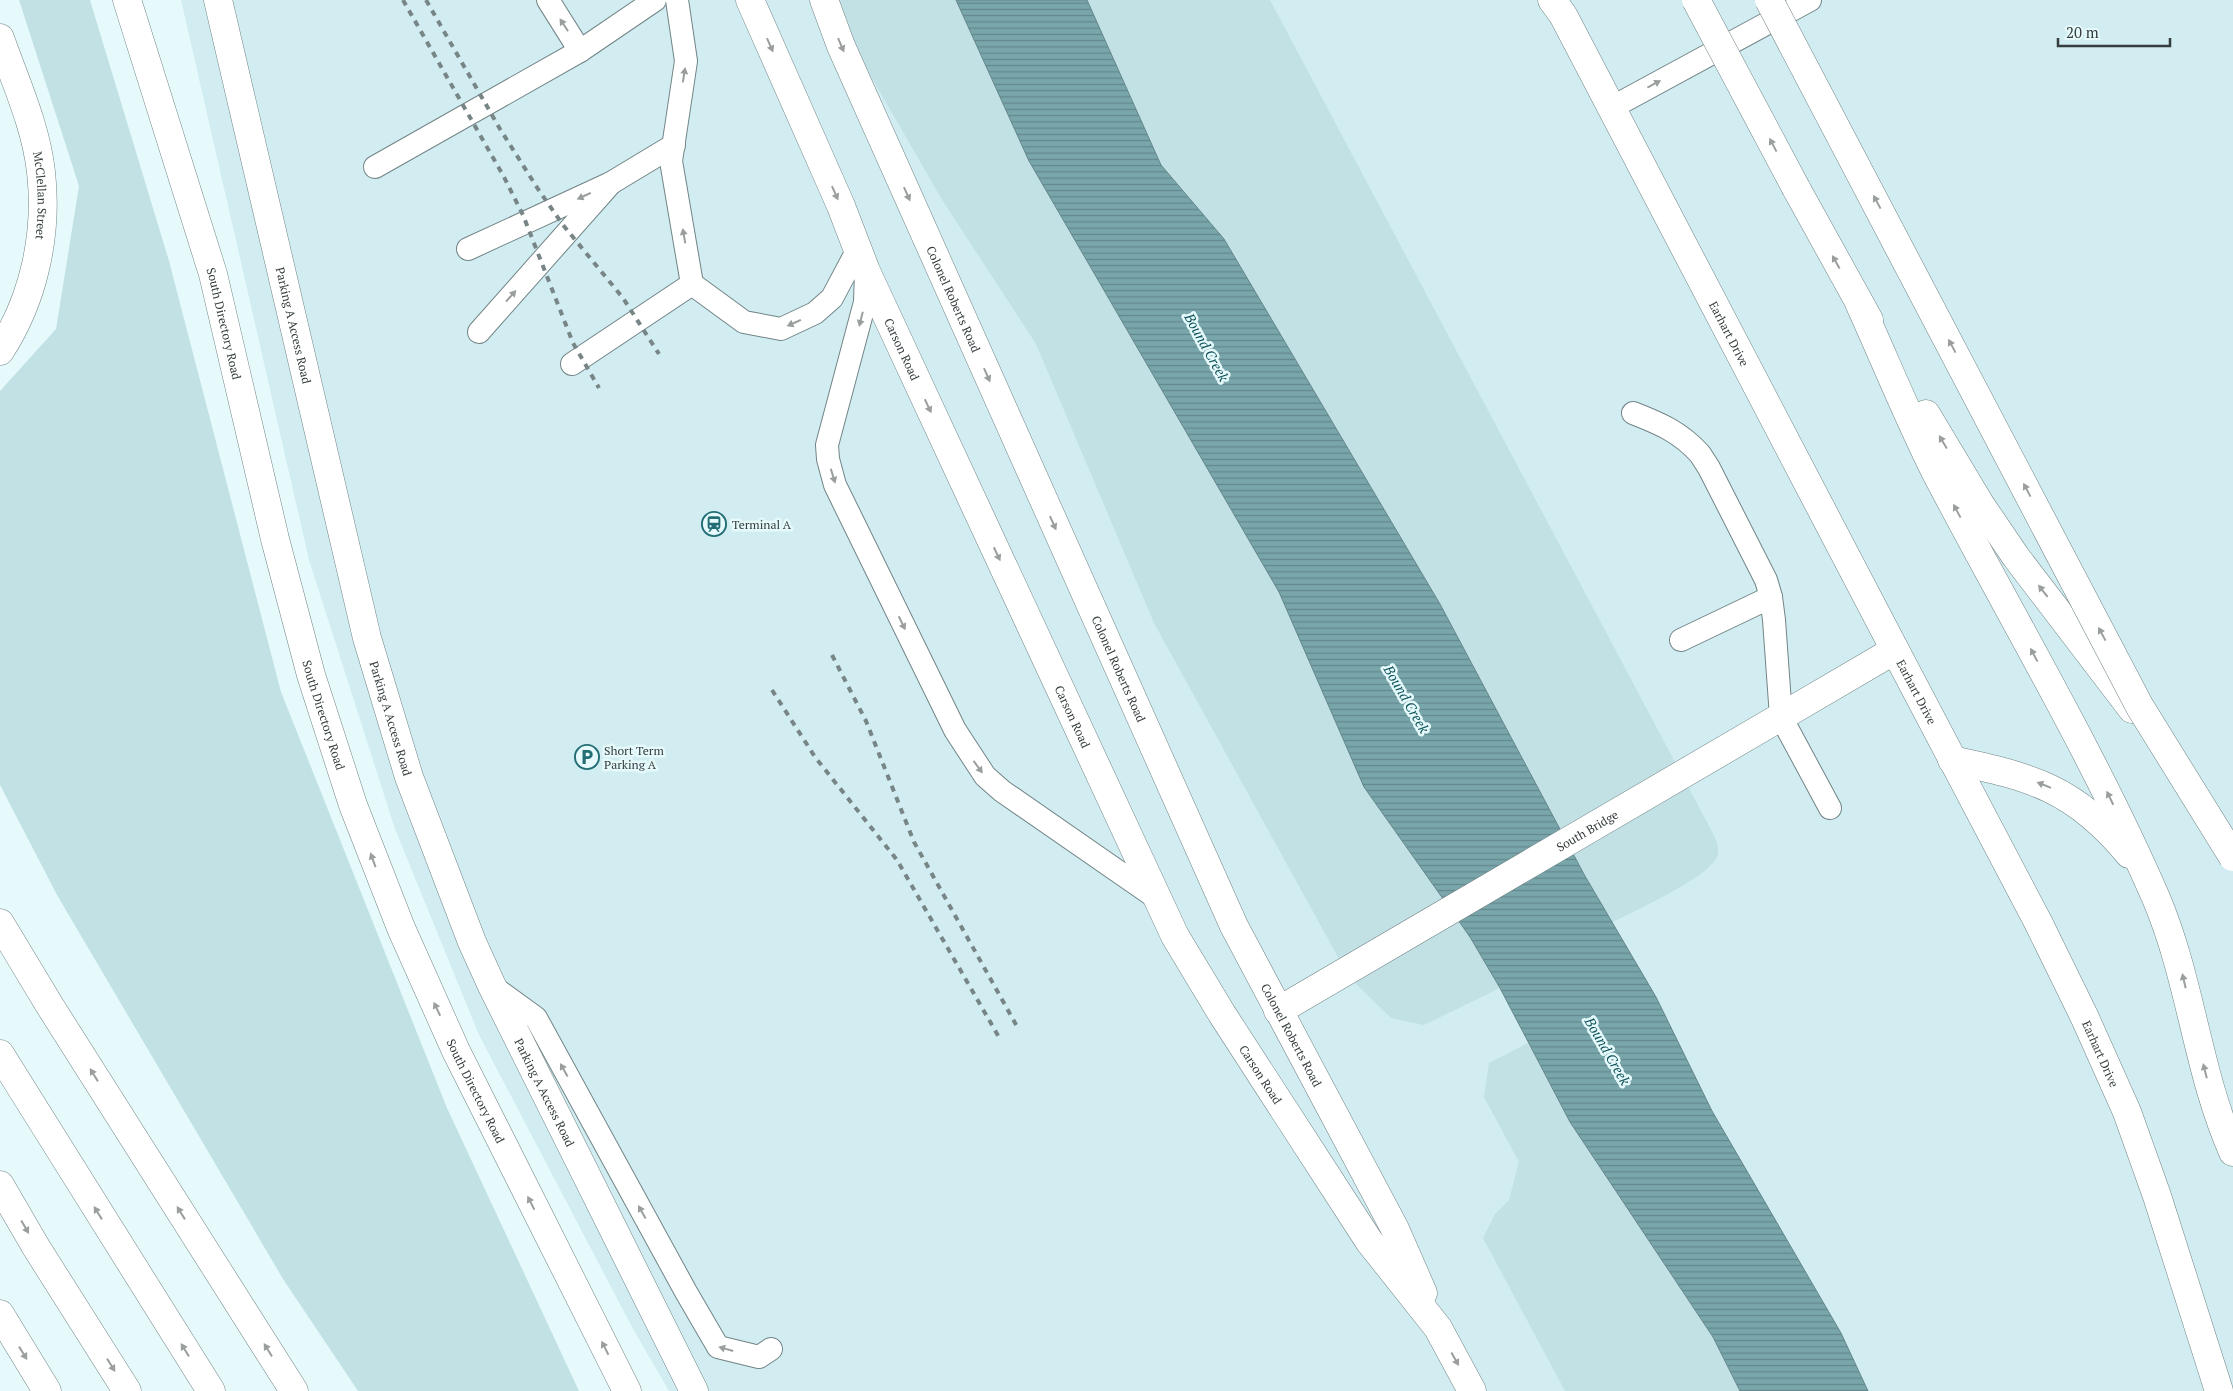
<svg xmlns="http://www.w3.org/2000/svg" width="2233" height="1391" font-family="'PT Serif',serif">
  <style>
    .built { fill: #d1edf1 }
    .green { fill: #c1e1e5 }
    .water { fill: url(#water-rules); stroke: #64868a }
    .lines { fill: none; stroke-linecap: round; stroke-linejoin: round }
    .lane-casing { stroke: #728486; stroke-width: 24 }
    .street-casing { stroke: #728486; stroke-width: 29 }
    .secondary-casing { stroke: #728486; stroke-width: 29 }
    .highway-casing { stroke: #728486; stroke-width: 29 }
    .lane { stroke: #fff; stroke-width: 22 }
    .street { stroke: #fff; stroke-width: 28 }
    .secondary { stroke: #fff; stroke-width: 28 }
    .highway { stroke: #fff; stroke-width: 28 }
    .rail { stroke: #788586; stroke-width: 4; stroke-dasharray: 6 6; stroke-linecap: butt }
    .secondary-bridge-casing { stroke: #728486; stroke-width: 29; stroke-linecap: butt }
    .secondary-bridge { stroke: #fff; stroke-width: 28 }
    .oneway { fill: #9a9e9e }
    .labels { text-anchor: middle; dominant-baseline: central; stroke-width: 5; stroke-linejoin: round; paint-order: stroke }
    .street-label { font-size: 12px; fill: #353d3e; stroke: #e6fafc }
    .poi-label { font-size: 12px; fill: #353d3e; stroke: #e6fafc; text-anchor: start }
    .water-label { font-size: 14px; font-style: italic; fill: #0f5258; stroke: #e6fafc }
  </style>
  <defs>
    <pattern id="water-rules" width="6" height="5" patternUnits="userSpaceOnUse" patternTransform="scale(1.25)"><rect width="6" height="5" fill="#78a6ab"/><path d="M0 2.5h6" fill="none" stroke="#63888d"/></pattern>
  </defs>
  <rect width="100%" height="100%" fill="#e6fafc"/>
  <!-- built -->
  <polygon class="built" points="181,0 2233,0 2233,1391 669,1391 633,1329 479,1035 395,829 309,560"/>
  <!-- green -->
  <g class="green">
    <polygon points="19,0 90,0 169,261 281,692 447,1108 579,1391 358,1391 283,1279 57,895 0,785 0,391 56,329 79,186"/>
    <polygon points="827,0 956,0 1029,161 1279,592 1364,787 1470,937 1500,988 1424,1025 1391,1018 1349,977 1154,623 1036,344 941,198"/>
    <path d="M1087,0H1270L1709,826C1714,836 1722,848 1716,859C1703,880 1636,910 1611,923L1440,603L1224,239L1161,165Z"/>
    <polygon points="1528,1043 1570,1122 1713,1337 1740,1391 1565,1391 1483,1238 1495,1214 1509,1200 1519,1162 1484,1097 1489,1063"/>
  </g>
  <!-- water -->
  <polygon class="water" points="956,0 1087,0 1161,165 1224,239 1440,604 1585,876 1656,997 1712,1111 1841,1333 1868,1391 1740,1391 1713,1337 1570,1122 1500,988 1470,937 1364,787 1279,592 1029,161"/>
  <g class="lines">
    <defs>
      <g id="lane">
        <polyline points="548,0 580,51"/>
        <polyline points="677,0 686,61 671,161 692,284 744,322 781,329 815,313 832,298 858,249"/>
        <polyline points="1611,108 1810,0"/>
        <polyline points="375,167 580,51 655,0"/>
        <polyline points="611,183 674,145"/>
        <polyline points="468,249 611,183 479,332"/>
        <polyline points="866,272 865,302 827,445 828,459 835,485 955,730 985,776 1002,791 1155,897"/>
        <polyline points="572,364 692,284"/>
        <path d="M1633,413C1661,424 1680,432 1700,454L1709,468L1766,580L1771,597L1774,620L1781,717L1830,808"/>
        <polyline points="1681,640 1771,597"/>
        <polyline points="492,986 536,1018 686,1292 718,1347 759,1357 771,1349"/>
      </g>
      <g id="street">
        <path id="s1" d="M218,0L367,638L409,777L472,942L492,986L694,1391"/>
        <path id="s2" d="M1552,0L1563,15L1895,650"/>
      </g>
      <g id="secondary">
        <path id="s3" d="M127,0L213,274L275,539L311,675L353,805L401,928L456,1051L627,1391"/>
        <path id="s4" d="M750,0L841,206L866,271L1175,936L1222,1014L1369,1241L1438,1328L1472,1391"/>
        <path id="s5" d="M824,0L841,46L1234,926L1395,1229L1423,1293"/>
        <path id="s6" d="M0,38C15,81 36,126 41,172C48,234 34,299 0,351"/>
        <polyline points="1796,188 1869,320"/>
        <path d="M1860,305C1885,360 1908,417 1935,471C2009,613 2092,751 2156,898C2191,980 2197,1071 2233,1152"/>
        <polyline points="1926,414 1980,504 2016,557 2132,709"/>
        <path d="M1952,760C2031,777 2075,788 2129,854"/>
        <path id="s7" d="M1278,1011L1895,650L2038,922L2085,1018L2127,1112L2157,1196L2219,1391"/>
      </g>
      <g id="highway">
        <polyline points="0,923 50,1006 294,1391"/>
        <polyline points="0,1054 211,1391"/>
        <polyline points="0,1185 36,1247 127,1391"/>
        <polyline points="0,1314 47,1391"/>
      </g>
    </defs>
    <!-- lane casing -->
    <use href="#lane" class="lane-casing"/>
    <!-- street casing -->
    <use href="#street" class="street-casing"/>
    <!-- secondary casing -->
    <use href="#secondary" class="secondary-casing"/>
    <!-- highway casing -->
    <use href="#highway" class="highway-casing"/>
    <!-- lane -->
    <use href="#lane" class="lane"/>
    <!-- street -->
    <use href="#street" class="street"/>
    <!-- secondary -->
    <use href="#secondary" class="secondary"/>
    <!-- highway -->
    <use href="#highway" class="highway"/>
    <!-- rail -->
    <g class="rail">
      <polyline points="403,0 504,177 523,215 573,343 599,388"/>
      <polyline points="426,0 500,129 538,189 563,225 623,298 659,354"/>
      <polyline points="832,655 866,721 914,842 1019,1030"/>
      <polyline points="772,690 815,757 897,860 1000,1039"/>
    </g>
    <defs>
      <g id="secondary-bridge">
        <polyline points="1696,0 1796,188"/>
        <polyline points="1769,0 2140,707 2233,857"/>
      </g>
    </defs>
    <!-- secondary-bridge casing -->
    <use href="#secondary-bridge" class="secondary-bridge-casing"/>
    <!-- secondary-bridge -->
    <use href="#secondary-bridge" class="secondary-bridge"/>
  </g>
  <!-- one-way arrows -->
  <defs><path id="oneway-solid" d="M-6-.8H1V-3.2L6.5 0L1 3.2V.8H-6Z" transform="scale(1.25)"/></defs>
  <g class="oneway">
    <use href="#oneway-solid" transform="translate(564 25) rotate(-123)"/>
    <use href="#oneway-solid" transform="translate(770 45) rotate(66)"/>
    <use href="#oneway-solid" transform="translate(841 45) rotate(67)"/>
    <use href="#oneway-solid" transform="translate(684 75) rotate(-81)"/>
    <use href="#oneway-solid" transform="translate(1654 84) rotate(-28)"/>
    <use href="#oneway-solid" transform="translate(1773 145) rotate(-118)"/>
    <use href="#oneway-solid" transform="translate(835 193) rotate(66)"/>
    <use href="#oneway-solid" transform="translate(907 194) rotate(66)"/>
    <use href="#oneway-solid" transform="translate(584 196) rotate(155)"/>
    <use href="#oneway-solid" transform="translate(1877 202) rotate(-118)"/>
    <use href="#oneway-solid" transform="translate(684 236) rotate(-100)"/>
    <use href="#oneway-solid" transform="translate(1836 262) rotate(-119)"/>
    <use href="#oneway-solid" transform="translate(511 296) rotate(-48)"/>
    <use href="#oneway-solid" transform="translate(861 319) rotate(104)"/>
    <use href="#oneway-solid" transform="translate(794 323) rotate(156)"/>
    <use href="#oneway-solid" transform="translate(1952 346) rotate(-118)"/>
    <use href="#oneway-solid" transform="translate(987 375) rotate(66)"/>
    <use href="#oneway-solid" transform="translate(928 406) rotate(65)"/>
    <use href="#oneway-solid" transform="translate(1943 442) rotate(-121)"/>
    <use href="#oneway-solid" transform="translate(833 476) rotate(73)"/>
    <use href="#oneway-solid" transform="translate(2027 490) rotate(-118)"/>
    <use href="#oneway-solid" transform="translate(1957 511) rotate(-118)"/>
    <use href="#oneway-solid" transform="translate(1053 523) rotate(66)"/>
    <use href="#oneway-solid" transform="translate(997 554) rotate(65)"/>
    <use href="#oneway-solid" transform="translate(2043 591) rotate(-128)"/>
    <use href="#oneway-solid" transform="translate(902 623) rotate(64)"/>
    <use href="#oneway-solid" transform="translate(2102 634) rotate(-118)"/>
    <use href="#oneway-solid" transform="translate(2034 655) rotate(-118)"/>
    <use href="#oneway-solid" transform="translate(978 767) rotate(54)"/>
    <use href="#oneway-solid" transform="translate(2044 785) rotate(-158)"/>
    <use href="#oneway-solid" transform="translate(2110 798) rotate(-116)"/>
    <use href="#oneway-solid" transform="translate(373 860) rotate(-110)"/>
    <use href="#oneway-solid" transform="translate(2184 981) rotate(-103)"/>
    <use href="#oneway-solid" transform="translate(437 1009) rotate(-115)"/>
    <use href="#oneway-solid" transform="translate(564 1070) rotate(-119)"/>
    <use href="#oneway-solid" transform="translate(2205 1071) rotate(-104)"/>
    <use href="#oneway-solid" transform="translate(94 1075) rotate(-122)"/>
    <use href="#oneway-solid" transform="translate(531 1203) rotate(-117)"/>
    <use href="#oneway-solid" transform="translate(642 1212) rotate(-119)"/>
    <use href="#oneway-solid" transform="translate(98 1213) rotate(-122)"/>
    <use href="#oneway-solid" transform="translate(181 1213) rotate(-122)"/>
    <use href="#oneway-solid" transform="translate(25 1227) rotate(60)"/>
    <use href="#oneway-solid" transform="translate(605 1348) rotate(-117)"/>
    <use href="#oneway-solid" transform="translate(726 1349) rotate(-164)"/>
    <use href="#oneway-solid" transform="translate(185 1350) rotate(-122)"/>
    <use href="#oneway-solid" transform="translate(268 1350) rotate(-122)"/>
    <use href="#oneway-solid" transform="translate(23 1353) rotate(58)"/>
    <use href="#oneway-solid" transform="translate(1455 1359) rotate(61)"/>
    <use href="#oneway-solid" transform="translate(111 1365) rotate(58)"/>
  </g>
  <!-- icons -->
  <defs>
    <symbol id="station-ring" viewBox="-11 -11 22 22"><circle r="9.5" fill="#e6fafc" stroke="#236d75" stroke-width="1.5"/><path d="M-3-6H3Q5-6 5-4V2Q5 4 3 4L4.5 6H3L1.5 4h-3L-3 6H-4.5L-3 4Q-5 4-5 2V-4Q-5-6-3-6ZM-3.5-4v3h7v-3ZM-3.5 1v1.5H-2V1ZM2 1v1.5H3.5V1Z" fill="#236d75"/></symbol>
    <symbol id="parking-ring" viewBox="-11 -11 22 22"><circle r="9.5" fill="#e6fafc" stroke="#236d75" stroke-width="1.5"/><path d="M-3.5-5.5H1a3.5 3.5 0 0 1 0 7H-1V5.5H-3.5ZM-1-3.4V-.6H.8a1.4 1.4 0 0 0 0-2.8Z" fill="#236d75"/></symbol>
  </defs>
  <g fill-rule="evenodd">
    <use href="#station-ring" x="700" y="510" width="28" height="28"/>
    <use href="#parking-ring" x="573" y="743" width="28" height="28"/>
  </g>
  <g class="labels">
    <!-- street labels -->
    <g class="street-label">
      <text stroke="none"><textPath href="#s6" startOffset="164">McClellan Street</textPath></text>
      <text stroke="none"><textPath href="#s5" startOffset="326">Colonel Roberts Road</textPath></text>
      <text stroke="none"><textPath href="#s3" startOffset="338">South Directory Road</textPath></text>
      <text stroke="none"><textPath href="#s1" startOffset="334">Parking A Access Road</textPath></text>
      <text stroke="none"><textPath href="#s2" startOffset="378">Earhart Drive</textPath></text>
      <text stroke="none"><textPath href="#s4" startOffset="381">Carson Road</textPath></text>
      <text stroke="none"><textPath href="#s5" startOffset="731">Colonel Roberts Road</textPath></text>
      <text stroke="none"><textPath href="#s7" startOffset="762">Earhart Drive</textPath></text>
      <text stroke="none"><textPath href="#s3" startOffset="742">South Directory Road</textPath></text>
      <text stroke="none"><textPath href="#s4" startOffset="786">Carson Road</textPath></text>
      <text stroke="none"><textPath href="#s1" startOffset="739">Parking A Access Road</textPath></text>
      <text stroke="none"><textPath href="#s7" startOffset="358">South Bridge</textPath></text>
      <text stroke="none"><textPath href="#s5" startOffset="1136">Colonel Roberts Road</textPath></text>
      <text stroke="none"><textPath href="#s7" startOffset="1168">Earhart Drive</textPath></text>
      <text stroke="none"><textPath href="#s4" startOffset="1191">Carson Road</textPath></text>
      <text stroke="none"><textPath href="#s3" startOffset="1148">South Directory Road</textPath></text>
      <text stroke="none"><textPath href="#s1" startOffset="1144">Parking A Access Road</textPath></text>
    </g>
    <!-- poi labels -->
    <g class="poi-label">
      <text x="732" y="524">Terminal A</text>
      <text x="604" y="750">Short Term<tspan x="604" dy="14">Parking A</tspan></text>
    </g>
    <!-- water labels -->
    <g class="water-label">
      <text transform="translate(1207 347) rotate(61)">Bound Creek</text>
      <text transform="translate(1407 699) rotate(60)">Bound Creek</text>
      <text transform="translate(1608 1051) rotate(60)">Bound Creek</text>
    </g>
  </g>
  <!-- scale -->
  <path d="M2058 38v8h112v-8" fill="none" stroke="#353d3e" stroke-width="2.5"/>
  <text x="2066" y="38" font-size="15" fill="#353d3e" stroke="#e6fafc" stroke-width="4" paint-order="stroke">20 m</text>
</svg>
